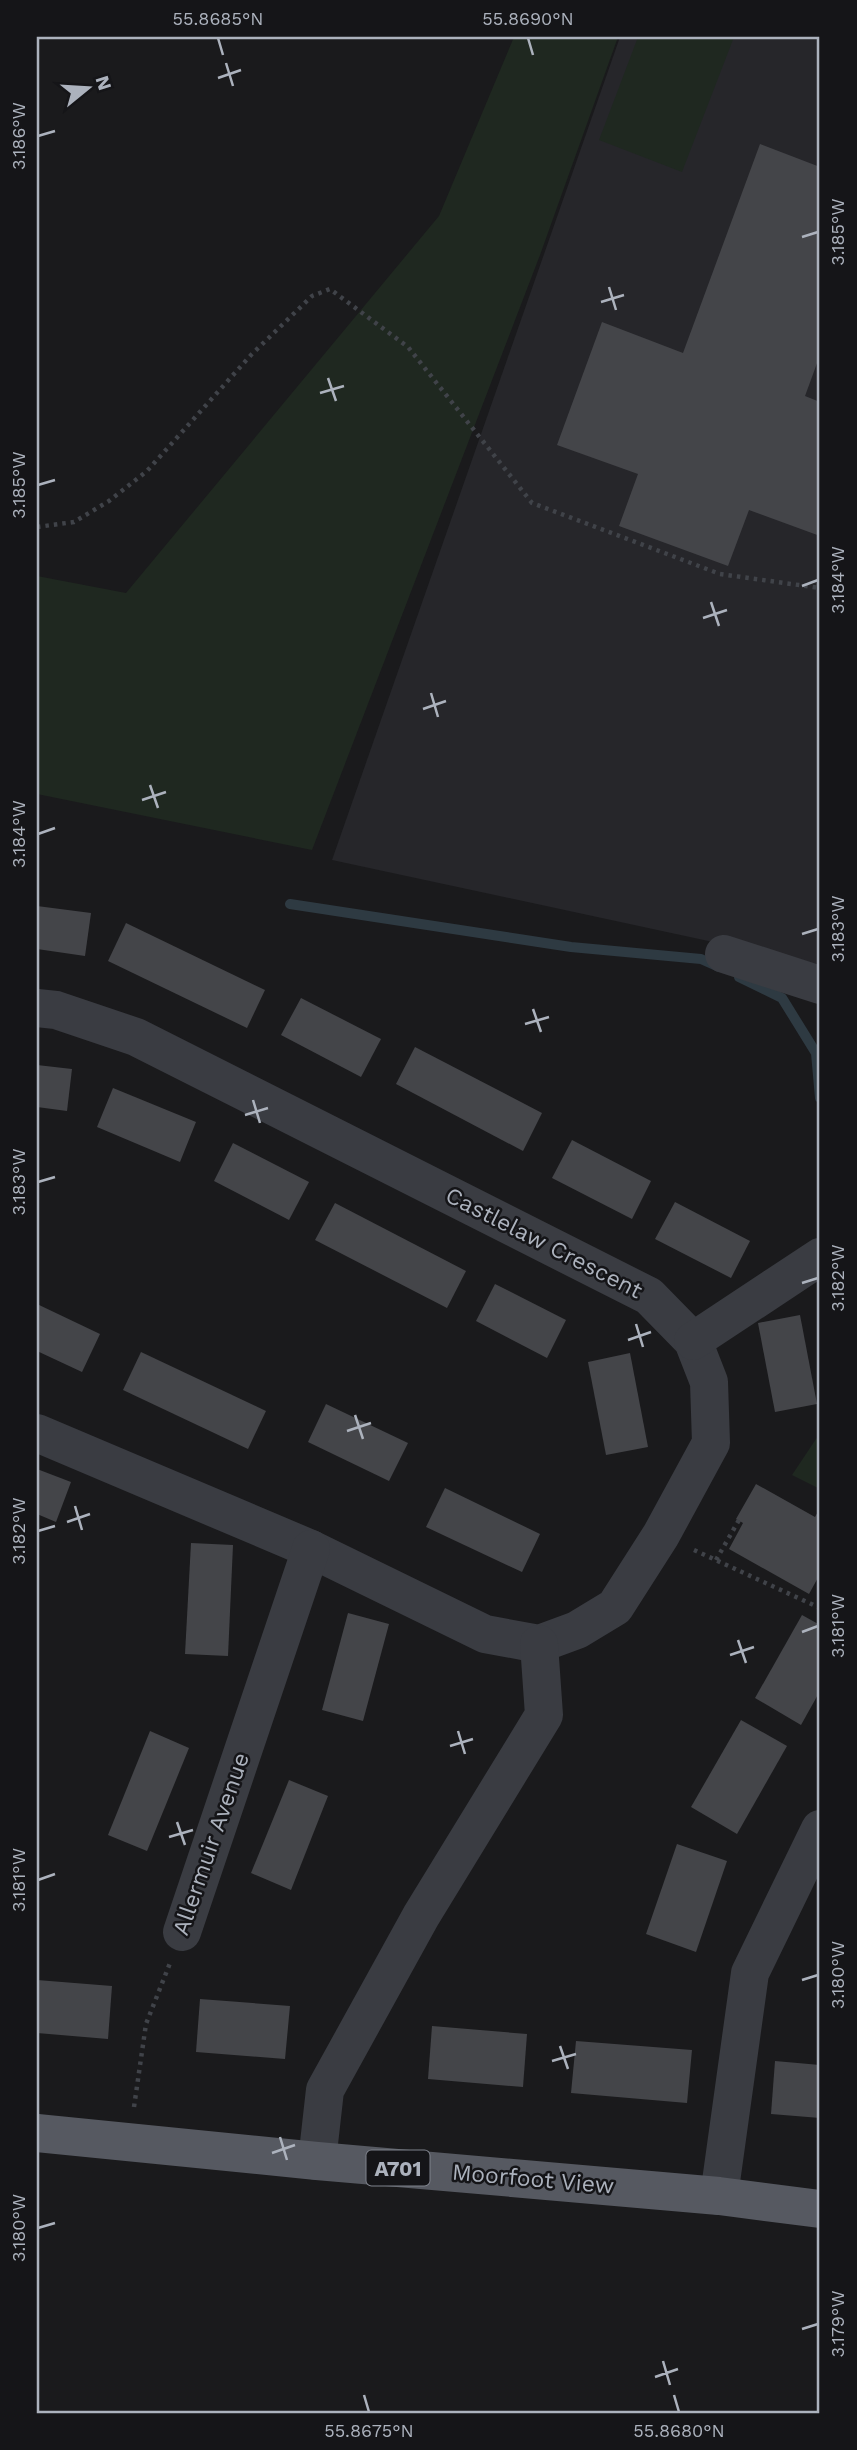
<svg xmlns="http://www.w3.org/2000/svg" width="857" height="2450" font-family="'Work Sans',sans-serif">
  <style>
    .built { fill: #26262a }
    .green { fill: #1f2820 }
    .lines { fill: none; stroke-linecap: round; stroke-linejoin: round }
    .stream { stroke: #2e3a42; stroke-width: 10 }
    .building { fill: #444549 }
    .path { stroke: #404349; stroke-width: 4.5; stroke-dasharray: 3.5 5; stroke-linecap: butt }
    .minor { stroke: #3a3c42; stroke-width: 38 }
    .major { stroke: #565961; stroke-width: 38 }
    .ticks { fill: none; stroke: #acb2bd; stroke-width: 2.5 }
    .labels { text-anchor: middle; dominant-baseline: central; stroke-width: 5; stroke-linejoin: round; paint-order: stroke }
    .shield { fill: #151518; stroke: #7f838c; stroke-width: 2 }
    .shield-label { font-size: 21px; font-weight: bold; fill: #acb2bd }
    .street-label { font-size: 23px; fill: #acb2bd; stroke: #151518 }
    .neatline { fill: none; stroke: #acb2bd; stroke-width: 2.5 }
    .ticks-label { font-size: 18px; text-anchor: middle; fill: #acb2bd }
  </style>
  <rect width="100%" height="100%" fill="#1a1a1c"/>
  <!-- built -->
  <polygon class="built" points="620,37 820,37 820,965 332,860"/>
  <!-- green -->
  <g class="green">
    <polygon points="514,37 618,37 540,255 312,850 37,794 37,576 126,593 439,216"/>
    <polygon points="638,37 734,37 682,172 599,140"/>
    <polygon points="820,1433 820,1489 792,1475"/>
  </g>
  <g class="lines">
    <!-- stream -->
    <g class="stream">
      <polyline points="290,904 571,947 701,959 719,967"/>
      <polyline points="739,977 782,998 816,1053 820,1098"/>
    </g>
  </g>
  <!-- building -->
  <g class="building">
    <polygon points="760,144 820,167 820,355 805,396 820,402 820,536 749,510 728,566 619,526 638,474 557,445 602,322 683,353"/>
    <polygon points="37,906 91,913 85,956 37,949"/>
    <polygon points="126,923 265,990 247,1028 108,961"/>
    <polygon points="301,998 381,1039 361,1077 281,1035"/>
    <polygon points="415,1047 542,1113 523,1151 396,1084"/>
    <polygon points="37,1065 72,1069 67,1111 37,1107"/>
    <polygon points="113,1088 196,1122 180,1162 97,1127"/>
    <polygon points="572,1140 651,1181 632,1219 552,1178"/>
    <polygon points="233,1143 309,1182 289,1220 214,1181"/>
    <polygon points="675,1202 750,1241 731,1278 655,1239"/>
    <polygon points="335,1203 466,1271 447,1308 315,1240"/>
    <polygon points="495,1284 566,1320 547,1358 476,1321"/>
    <polygon points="37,1304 100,1334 82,1372 37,1351"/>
    <polygon points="800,1315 817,1404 775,1412 758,1323"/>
    <polygon points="141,1352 266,1411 248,1449 123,1390"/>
    <polygon points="630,1353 648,1447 606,1455 588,1362"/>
    <polygon points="326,1404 408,1443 389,1481 308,1442"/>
    <polygon points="37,1469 71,1482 56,1522 37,1514"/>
    <polygon points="756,1484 815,1517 820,1508 820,1574 809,1594 729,1549 743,1523 736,1519"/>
    <polygon points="445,1488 540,1534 522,1572 426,1527"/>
    <polygon points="191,1543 233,1545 228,1656 185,1654"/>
    <polygon points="348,1613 389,1624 363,1721 322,1710"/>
    <polygon points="802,1615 820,1625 820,1691 801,1725 755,1698"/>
    <polygon points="741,1720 787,1746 737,1834 691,1807"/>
    <polygon points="150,1731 189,1748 147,1851 108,1835"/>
    <polygon points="289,1780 328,1796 291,1890 251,1873"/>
    <polygon points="677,1844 727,1861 696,1952 646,1934"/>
    <polygon points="37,1980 112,1986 108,2039 37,2033"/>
    <polygon points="200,1999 290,2006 285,2059 196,2052"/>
    <polygon points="432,2026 527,2034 523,2087 428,2079"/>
    <polygon points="576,2041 692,2050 687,2103 571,2093"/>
    <polygon points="775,2061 820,2065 820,2118 771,2114"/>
  </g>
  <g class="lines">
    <!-- path -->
    <g class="path">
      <polyline points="37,527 74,522 109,501 147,471 251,355 312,296 330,289 408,347 532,503 720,574 820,588"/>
      <polyline points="694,1550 820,1608"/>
      <polyline points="716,1560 739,1520"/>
      <polyline points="134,2107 146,2024 170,1963"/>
    </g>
    <!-- minor -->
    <g class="minor">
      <polyline points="724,954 820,985"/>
      <polyline points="37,1008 56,1010 136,1037 649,1296 693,1341 709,1382 711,1443 661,1535 615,1607 577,1630 539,1644 485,1634 311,1549 37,1433"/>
      <polyline points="693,1341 820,1257"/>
      <polyline points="182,1932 311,1549"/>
      <polyline points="317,2161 325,2090 421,1916 544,1715 539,1644"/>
      <polyline points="719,2196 750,1973 820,1829"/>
    </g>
    <!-- major -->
    <polyline class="major" points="37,2133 317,2161 719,2196 820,2209"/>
  </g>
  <!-- ticks -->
  <path class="ticks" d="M218,38L223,55M528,38L533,55M226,63L233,86M218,78L241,70M38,136L55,131M802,237L818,232M609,287L616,310M601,302L624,295M328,378L336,401M320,393L344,386M38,485L55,480M802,586L818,580M711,602L719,626M703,618L727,610M431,693L438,717M423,709L446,701M150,785L158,808M142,800L166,792M38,834L55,828M802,934L818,929M533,1009L541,1032M525,1024L549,1017M253,1100L260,1123M245,1115L268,1108M38,1182L55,1177M802,1283L818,1278M636,1324L643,1347M628,1340L651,1332M355,1415L363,1439M347,1431L371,1423M75,1506L82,1530M67,1522L90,1514M38,1531L55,1526M802,1632L818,1626M738,1640L746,1663M730,1655L754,1647M458,1731L465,1754M450,1746L473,1739M177,1822L185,1845M169,1837L193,1830M38,1880L55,1874M802,1980L818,1975M560,2046L568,2069M552,2061L576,2054M280,2137L287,2160M272,2153L295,2145M38,2228L55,2223M802,2329L818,2324M663,2361L670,2385M655,2377L678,2369M364,2395L369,2412M674,2395L679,2412"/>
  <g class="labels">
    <!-- shield labels -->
    <rect class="shield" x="366.5" y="2150.5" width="63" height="35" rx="5"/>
    <g class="shield-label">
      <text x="398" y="2168">A701</text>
    </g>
    <!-- street labels -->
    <g class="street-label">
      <text transform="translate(544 1243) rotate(27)">Castlelaw Crescent</text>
      <text transform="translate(211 1844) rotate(-71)">Allermuir Avenue</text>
      <text transform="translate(533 2179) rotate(5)">Moorfoot View</text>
    </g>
  </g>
  <!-- border -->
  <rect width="857" height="2450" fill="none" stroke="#151518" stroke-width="77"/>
  <!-- north arrow -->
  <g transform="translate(88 88) rotate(72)" stroke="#151518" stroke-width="5" paint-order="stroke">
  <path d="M0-5L12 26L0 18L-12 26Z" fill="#acb2bd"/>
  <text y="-10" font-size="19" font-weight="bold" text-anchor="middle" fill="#acb2bd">N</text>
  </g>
  <rect x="38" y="38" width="780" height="2374" class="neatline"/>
  <g class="ticks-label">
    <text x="218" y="25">55.8685°N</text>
    <text x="528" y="25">55.8690°N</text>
    <text transform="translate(19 136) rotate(-90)" y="6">3.186°W</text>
    <text transform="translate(838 232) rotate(-90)" y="6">3.185°W</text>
    <text transform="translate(19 485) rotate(-90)" y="6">3.185°W</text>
    <text transform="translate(838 580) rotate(-90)" y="6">3.184°W</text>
    <text transform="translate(19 834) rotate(-90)" y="6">3.184°W</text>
    <text transform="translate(838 929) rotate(-90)" y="6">3.183°W</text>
    <text transform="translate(19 1182) rotate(-90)" y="6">3.183°W</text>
    <text transform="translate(838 1278) rotate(-90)" y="6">3.182°W</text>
    <text transform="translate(19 1531) rotate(-90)" y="6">3.182°W</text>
    <text transform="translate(838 1626) rotate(-90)" y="6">3.181°W</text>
    <text transform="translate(19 1880) rotate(-90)" y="6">3.181°W</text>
    <text transform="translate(838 1975) rotate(-90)" y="6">3.180°W</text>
    <text transform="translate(19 2228) rotate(-90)" y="6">3.180°W</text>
    <text transform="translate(838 2324) rotate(-90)" y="6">3.179°W</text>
    <text x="369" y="2437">55.8675°N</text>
    <text x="679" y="2437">55.8680°N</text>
  </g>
</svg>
